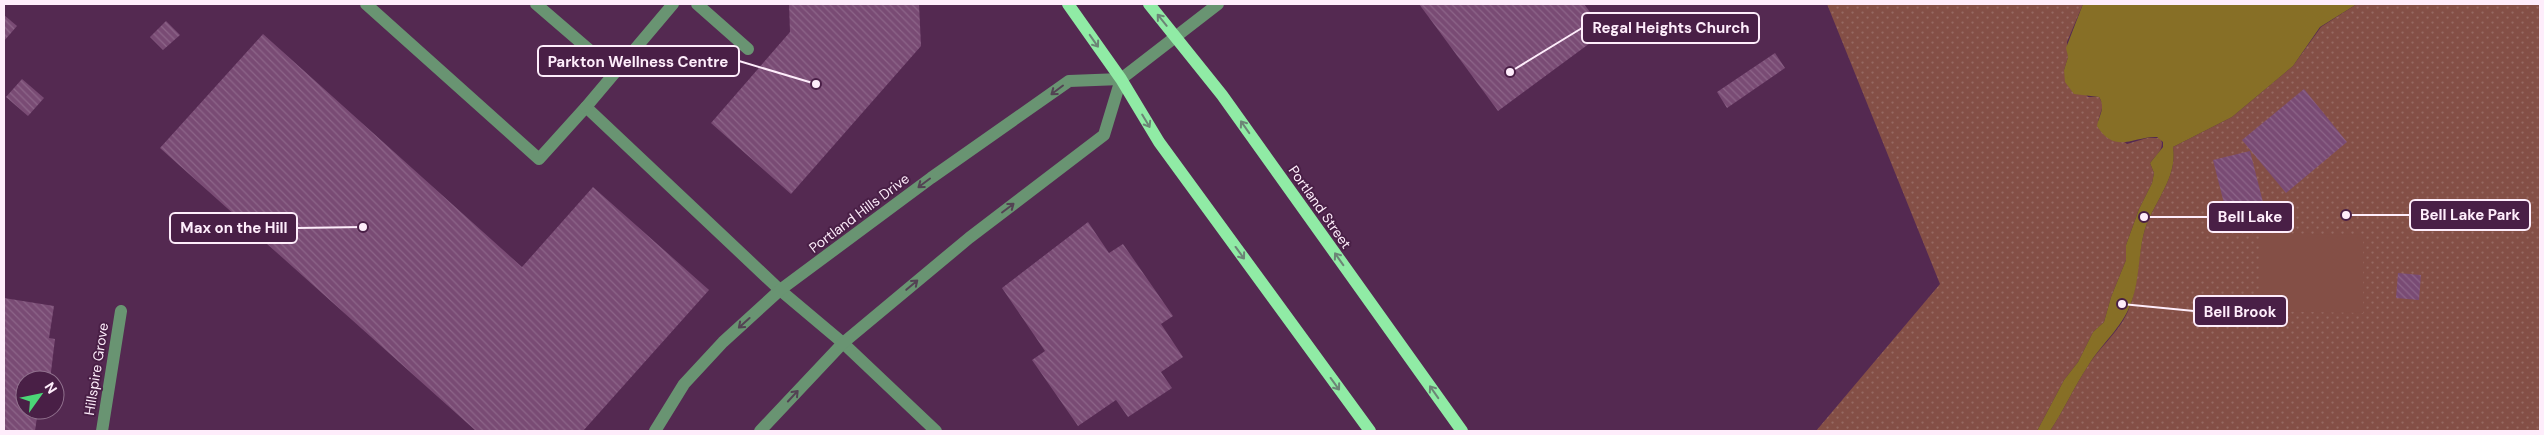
<svg xmlns="http://www.w3.org/2000/svg" width="2544" height="435" font-family="'DM Sans',sans-serif">
  <style>
    .grass { fill: url(#grass-dots) }
    .garden { fill: #844f46 }
    .water { fill: #876f26 }
    .building { fill: url(#building-back-hatch) }
    .lines { fill: none; stroke-linecap: round; stroke-linejoin: round }
    .minor { stroke: #699472; stroke-width: 12 }
    .major { stroke: #90eba5; stroke-width: 12 }
    .oneway { stroke: #6c8576 }
    .oneway2 { stroke: #534253 }
    .labels { text-anchor: middle; dominant-baseline: central; stroke-width: 4; stroke-linejoin: round; paint-order: stroke }
    .street-label { font-size: 14px; fill: #feedfb; stroke: #491f46 }
    .leader { fill: none; stroke: #feedfb; stroke-width: 2 }
    .callout-dot { fill: #feedfb; stroke: #491f46; stroke-width: 2 }
    .callout { fill: #491f46; stroke: #feedfb; stroke-width: 2 }
    .callout-label { font-size: 15px; text-anchor: middle; font-weight: bold; fill: #feedfb }
  </style>
  <defs>
    <pattern id="grass-dots" width="8" height="8" patternUnits="userSpaceOnUse" patternTransform="scale(1.25)"><rect width="8" height="8" fill="#844f46"/><path d="M2 2h.1M6 6h.1" fill="none" stroke="#966962" stroke-width="1.8" stroke-linecap="round"/></pattern>
    <pattern id="building-back-hatch" width="6" height="6" patternUnits="userSpaceOnUse" patternTransform="scale(1.25)"><rect width="6" height="6" fill="#794b74"/><path d="M-1 5l2 2M0 0l6 6M5-1l2 2" fill="none" stroke="#8d6589"/></pattern>
  </defs>
  <rect width="100%" height="100%" fill="#542951"/>
  <!-- grass -->
  <g class="grass">
    <path d="M1827,4H2083L2067,42L2068,57L2064,70L2088,97H2099L2103,105L2098,121L2127,144L2147,138H2160C2166,148 2156,155 2150,163L2154,173L2152,183L2139,209L2126,245V260L2111,297L2104,322L2093,332L2078,362L2064,380L2037,431H1816L1940,284Z"/>
    <path d="M2357,4H2540V431H2050C2064,410 2074,387 2088,366C2101,345 2124,328 2131,303C2139,279 2138,252 2145,229C2154,202 2178,177 2173,147L2232,117L2293,66L2321,27Z"/>
  </g>
  <!-- garden -->
  <polygon class="garden" points="2259,233 2363,235 2363,313 2259,311"/>
  <!-- water -->
  <path class="water" d="M2083,4H2357L2320,27L2293,66L2232,117L2173,147C2178,177 2154,202 2145,229C2138,253 2140,280 2131,303C2122,328 2101,344 2088,366C2074,387 2064,410 2050,431H2037L2064,380L2078,362L2093,332L2104,322L2111,297L2126,260V245L2139,209L2152,183L2154,173L2150,163L2163,147V142L2157,137C2134,136 2115,155 2097,126C2099,115 2106,108 2099,97L2074,94L2065,82L2064,70L2068,57L2066,48Z"/>
  <!-- building -->
  <g class="building">
    <polygon points="789,4 919,4 921,46 791,194 711,123 790,32"/>
    <polygon points="1419,4 1584,4 1605,32 1498,111"/>
    <polygon points="4,15 17,26 4,41"/>
    <polygon points="166,21 180,35 163,50 150,37"/>
    <polygon points="263,34 522,267 593,187 709,290 583,431 476,431 160,148"/>
    <polygon points="1775,53 1785,68 1727,108 1717,92"/>
    <polygon points="22,79 44,98 28,116 6,97"/>
    <polygon points="2304,89 2347,142 2286,193 2242,140"/>
    <polygon points="2250,151 2267,218 2230,227 2213,160"/>
    <polygon points="1088,222 1109,253 1123,244 1173,316 1161,324 1183,357 1161,372 1172,388 1128,417 1116,400 1078,426 1032,360 1045,351 1002,288"/>
    <polygon points="2398,273 2421,275 2419,300 2396,298"/>
    <polygon points="4,298 54,306 49,338 55,339 50,380 25,380 25,410 38,410 35,431 4,431"/>
  </g>
  <g class="lines">
    <!-- minor -->
    <g class="minor">
      <polyline points="366,4 539,159 586,107 780,290 843,343 936,431"/>
      <polyline points="536,4 615,72"/>
      <polyline points="697,4 748,49"/>
      <polyline points="586,107 673,4"/>
      <polyline points="102,431 121,311"/>
      <polyline points="655,431 684,384 723,342 780,290 931,178 1069,81 1121,79"/>
      <polyline points="760,431 843,343 969,238 1104,135 1121,79 1218,4"/>
    </g>
    <!-- major -->
    <g class="major">
      <polyline points="1068,4 1121,79 1159,142 1370,431"/>
      <polyline points="1149,4 1222,95 1462,431"/>
    </g>
  </g>
  <!-- one-way arrows -->
  <defs><path id="oneway-shaft" d="M-6 0H5M1.5-3L5.5 0L1.5 3" fill="none" stroke-width="1.6" stroke-linecap="round" stroke-linejoin="round" transform="scale(1.25)"/></defs>
  <g class="oneway">
    <use href="#oneway-shaft" transform="translate(1162 20) rotate(-129)"/>
    <use href="#oneway-shaft" transform="translate(1094 41) rotate(55)"/>
    <use href="#oneway-shaft" transform="translate(1146 121) rotate(59)"/>
    <use href="#oneway-shaft" transform="translate(1245 127) rotate(-125)"/>
    <use href="#oneway-shaft" transform="translate(1240 253) rotate(54)"/>
    <use href="#oneway-shaft" transform="translate(1339 259) rotate(-125)"/>
    <use href="#oneway-shaft" transform="translate(1335 384) rotate(54)"/>
    <use href="#oneway-shaft" transform="translate(1434 392) rotate(-125)"/>
  </g>
  <g class="oneway2">
    <use href="#oneway-shaft" transform="translate(1057 90) rotate(143)"/>
    <use href="#oneway-shaft" transform="translate(924 183) rotate(143)"/>
    <use href="#oneway-shaft" transform="translate(1008 208) rotate(-37)"/>
    <use href="#oneway-shaft" transform="translate(912 285) rotate(-40)"/>
    <use href="#oneway-shaft" transform="translate(744 323) rotate(138)"/>
    <use href="#oneway-shaft" transform="translate(793 396) rotate(-47)"/>
  </g>
  <g class="labels">
    <!-- street labels -->
    <g class="street-label">
      <text transform="translate(1320 207) rotate(55)">Portland Street</text>
      <text transform="translate(859 213) rotate(-37)">Portland Hills Drive</text>
      <text transform="translate(96 369) rotate(-81)">Hillspire Grove</text>
    </g>
  </g>
  <!-- callouts -->
  <path class="leader" d="M1510 72L1582 28M816 84L739 61M2346 215L2410 215M2144 217L2208 217M363 227L297 228M2122 304L2194 311"/>
  <g class="callout-dot">
    <circle cx="1510" cy="72" r="5"/>
    <circle cx="816" cy="84" r="5"/>
    <circle cx="2346" cy="215" r="5"/>
    <circle cx="2144" cy="217" r="5"/>
    <circle cx="363" cy="227" r="5"/>
    <circle cx="2122" cy="304" r="5"/>
  </g>
  <g class="callout">
    <rect x="1582" y="13" width="177" height="30" rx="5"/>
    <rect x="538" y="46" width="201" height="30" rx="5"/>
    <rect x="2410" y="200" width="120" height="30" rx="5"/>
    <rect x="2208" y="202" width="85" height="30" rx="5"/>
    <rect x="170" y="213" width="127" height="30" rx="5"/>
    <rect x="2194" y="296" width="93" height="30" rx="5"/>
  </g>
  <g class="callout-label">
    <text x="1671" y="33">Regal Heights Church</text>
    <text x="638" y="67">Parkton Wellness Centre</text>
    <text x="2470" y="220">Bell Lake Park</text>
    <text x="2250" y="222">Bell Lake</text>
    <text x="234" y="233">Max on the Hill</text>
    <text x="2240" y="317">Bell Brook</text>
  </g>
  <!-- border -->
  <rect width="2544" height="435" fill="none" stroke="#feedfb" stroke-width="10"/>
  <!-- north arrow -->
  <g transform="translate(40 395) rotate(57)"><circle r="24" fill="#491f46" stroke="#91718e"/>
  <path d="M0-4L9 19L0 12L-9 19Z" fill="#4bd677"/>
  <text y="-8" font-size="14" font-weight="bold" text-anchor="middle" fill="#feedfb">N</text>
  </g>
</svg>
